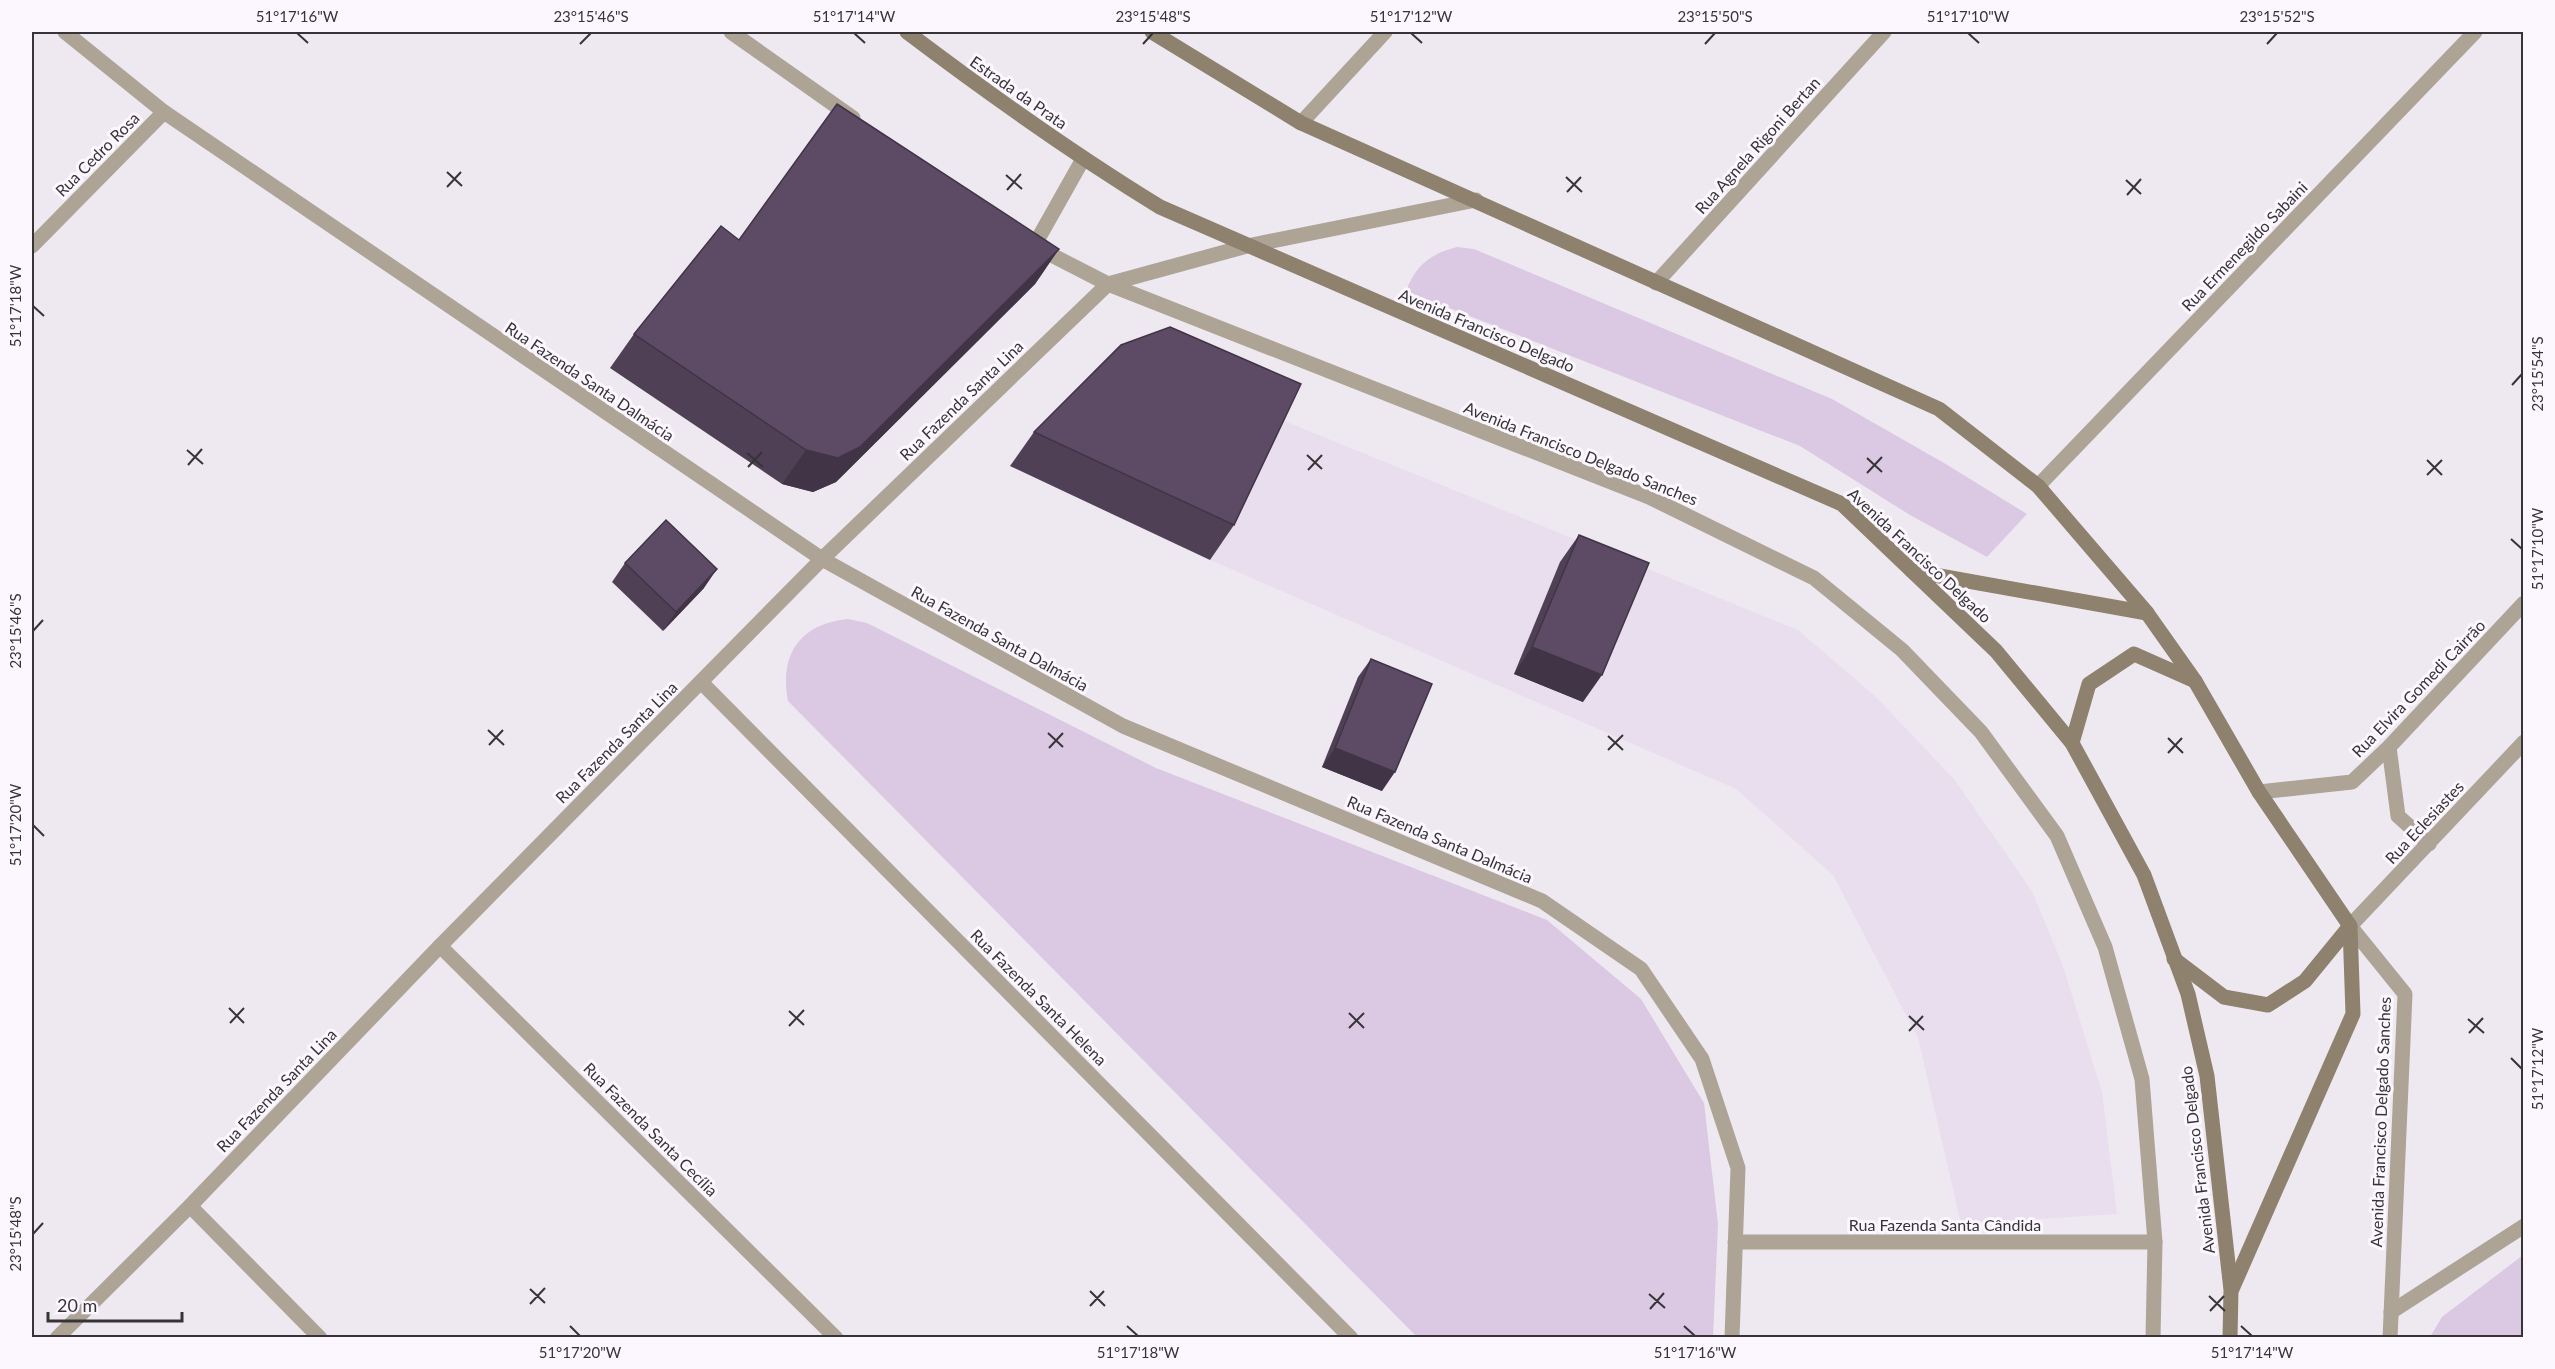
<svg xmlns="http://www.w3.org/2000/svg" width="2555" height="1369" font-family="Lato,sans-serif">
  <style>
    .built { fill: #e9deed }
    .green { fill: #dbc8e3 }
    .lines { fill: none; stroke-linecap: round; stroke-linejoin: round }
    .minor { stroke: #ada496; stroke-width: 15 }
    .tertiary { stroke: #ada496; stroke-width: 15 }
    .secondary { stroke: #8e816e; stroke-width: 15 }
    .wall { fill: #504056 }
    .shaded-wall { fill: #413446 }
    .building { fill: #5d4a64; stroke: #413446; stroke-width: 1.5 }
    .ticks { fill: none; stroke: #363437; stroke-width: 2 }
    .labels { text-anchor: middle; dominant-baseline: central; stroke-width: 6; stroke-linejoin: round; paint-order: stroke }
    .street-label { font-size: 16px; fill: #363437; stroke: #fcf6fe }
    .neatline { fill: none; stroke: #363437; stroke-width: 2 }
    .ticks-label { font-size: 15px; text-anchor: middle; fill: #363437 }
  </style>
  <rect width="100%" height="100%" fill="#eee9f1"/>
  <!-- built -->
  <polygon class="built" points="1277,418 1798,630 1875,696 1954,779 2032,891 2063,966 2102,1092 2117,1214 1961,1224 1918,1038 1833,875 1736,789 1210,560 1010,466"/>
  <!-- green -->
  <g class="green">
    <path d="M1457,247L1474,249L1832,399L1944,463L2027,514L1987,557L1910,515L1800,446L1406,291C1416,265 1430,254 1457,247Z"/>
    <path d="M848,619L867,623L1156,768L1547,920L1641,999L1704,1103L1718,1224L1713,1337H1417L788,701C779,654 800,624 848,619Z"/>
    <polygon points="2523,1255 2523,1337 2430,1337 2442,1317"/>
  </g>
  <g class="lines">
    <!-- minor -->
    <g class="minor">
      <polyline points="65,32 164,112 822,559 1123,726 1542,901 1641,969 1702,1059 1738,1168 1732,1338"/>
      <polyline points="731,32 853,118"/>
      <polyline points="1301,123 1385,32"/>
      <polyline points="32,246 164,112"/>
      <polyline points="1034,246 1083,159"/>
      <polyline points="1036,247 1108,284 1649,497 1814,578 1902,650 1981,732 2057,836 2105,947 2142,1079 2155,1242 2153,1338"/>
      <polyline points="1656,283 1884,32"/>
      <polyline points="2038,486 2475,32"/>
      <polyline points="701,682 1351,1338"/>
      <polyline points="2350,926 2405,994 2390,1338"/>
      <polyline points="440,946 836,1338"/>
      <polyline points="190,1206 320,1338"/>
      <polyline points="1735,1242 2155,1242"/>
      <polyline points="2391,1312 2524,1226"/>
      <polyline points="57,1338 190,1206 440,946 822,559 1108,284 1247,246 1476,200"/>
    </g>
    <!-- tertiary -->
    <g class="tertiary">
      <polyline points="2389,747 2398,816 2429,844"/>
      <polyline points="2259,792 2352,782 2389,747 2524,603"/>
      <polyline points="2350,926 2524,742"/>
    </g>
    <!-- secondary -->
    <g class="secondary">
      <path d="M907,32C989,94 1072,153 1160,207L1842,504L1996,651L2072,743L2144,875L2188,994L2207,1076L2231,1290L2230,1338"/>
      <polyline points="1152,32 1301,123 1939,409 2038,486 2147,613 2195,681 2259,792 2350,926 2353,1014 2232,1289"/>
      <polyline points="1912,571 2147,613"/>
      <polyline points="2072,743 2089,684 2134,654 2195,681"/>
      <polyline points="2174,959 2224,997 2268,1005 2305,981 2350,926"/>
    </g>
  </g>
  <!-- wall -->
  <g class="wall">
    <polygon points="739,240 1059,249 1035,284 836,482 813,492 782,484 610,368 634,334"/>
    <polygon points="1034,432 1234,525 1210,560 1010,466"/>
    <polygon points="1579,535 1583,702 1514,674 1560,562"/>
    <polygon points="625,563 704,588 663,631 612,582"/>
    <polygon points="1371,659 1382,791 1322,767 1358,677"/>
  </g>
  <!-- shaded-wall -->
  <g class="shaded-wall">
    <polygon points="1059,249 1035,284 836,482 813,492 782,484 806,450"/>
    <polygon points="717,569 704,588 663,631 676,612"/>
    <polygon points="1532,647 1602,675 1583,702 1514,674"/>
    <polygon points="1335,748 1395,772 1382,791 1322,767"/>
  </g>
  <!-- building -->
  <g class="building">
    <polygon points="837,104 1059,249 860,447 838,458 806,450 634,334 721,226 739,240"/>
    <polygon points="1170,327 1301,384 1234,525 1034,432 1121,345"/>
    <polygon points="666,520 717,569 676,612 625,563"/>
    <polygon points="1579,535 1649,563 1602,675 1532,647"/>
    <polygon points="1371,659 1432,684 1395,772 1335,748"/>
  </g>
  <!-- ticks -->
  <path class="ticks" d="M297,33L308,43M854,33L865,43M1411,33L1422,43M1968,33L1979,43M580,44L591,33M1143,44L1153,33M1705,44L1715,33M2267,44L2277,33M447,172L462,186M1006,175L1022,189M1566,177L1582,192M2126,180L2141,194M447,187L461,172M1007,190L1021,174M1567,192L1581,177M2127,195L2141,179M33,306L44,316M2512,385L2522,374M187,450L203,464M747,453L763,467M1307,455L1322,469M1867,458L1882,472M2427,460L2442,475M188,465L202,449M748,467L762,452M1308,470L1322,455M1867,473L1882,457M2427,475L2442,460M2511,539L2522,549M33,631L43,620M488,730L504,745M1048,733L1063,747M1608,736L1623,750M2168,738L2183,753M489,745L503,730M1049,748L1063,733M1608,750L1623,735M2168,753L2182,738M33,825L44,836M229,1008L244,1023M789,1011L804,1025M1349,1013L1364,1028M1909,1016L1924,1030M2468,1019L2484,1033M230,1023L244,1008M789,1026L804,1010M1349,1028L1364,1013M1909,1031L1923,1016M2469,1033L2483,1018M2511,1058L2522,1069M33,1234L43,1223M530,1289L545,1303M1090,1291L1105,1306M1649,1294L1665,1308M2209,1296L2225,1311M530,1304L545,1288M1090,1306L1104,1291M1650,1309L1664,1293M2210,1311L2224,1296M570,1326L580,1336M1127,1326L1138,1336M1684,1326L1695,1336M2241,1326L2252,1336"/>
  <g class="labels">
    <!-- street labels -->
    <g class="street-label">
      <text transform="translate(1019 92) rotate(35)">Estrada da Prata</text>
      <text transform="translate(1757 145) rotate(-48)">Rua Agnela Rigoni Bertan</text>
      <text transform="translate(97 154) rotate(-45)">Rua Cedro Rosa</text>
      <text transform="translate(2244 246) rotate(-46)">Rua Ermenegildo Sabaini</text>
      <text transform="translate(1487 330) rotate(23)">Avenida Francisco Delgado</text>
      <text transform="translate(590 381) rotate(34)">Rua Fazenda Santa Dalmácia</text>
      <text transform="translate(961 400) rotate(-44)">Rua Fazenda Santa Lina</text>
      <text transform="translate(1581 453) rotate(22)">Avenida Francisco Delgado Sanches</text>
      <text transform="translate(1920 555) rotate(43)">Avenida Francisco Delgado</text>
      <text transform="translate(1000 638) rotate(29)">Rua Fazenda Santa Dalmácia</text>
      <text transform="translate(2418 688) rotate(-46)">Rua Elvira Gomedi Cairrão</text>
      <text transform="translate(616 742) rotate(-45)">Rua Fazenda Santa Lina</text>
      <text transform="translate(2424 822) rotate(-47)">Rua Eclesiastes</text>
      <text transform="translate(1440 839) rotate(23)">Rua Fazenda Santa Dalmácia</text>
      <text transform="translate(1039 997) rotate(45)">Rua Fazenda Santa Helena</text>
      <text transform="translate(276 1090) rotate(-46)">Rua Fazenda Santa Lina</text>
      <text transform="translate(2380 1122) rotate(-88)">Avenida Francisco Delgado Sanches</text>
      <text transform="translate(651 1129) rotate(45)">Rua Fazenda Santa Cecília</text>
      <text transform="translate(2197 1160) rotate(-97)">Avenida Francisco Delgado</text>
      <text x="1945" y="1224">Rua Fazenda Santa Cândida</text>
    </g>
  </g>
  <!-- border -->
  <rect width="2555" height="1369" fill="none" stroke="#fcf6fe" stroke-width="66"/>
  <!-- scale -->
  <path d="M48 1312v9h134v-9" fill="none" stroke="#363437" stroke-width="3"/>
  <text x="57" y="1312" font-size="18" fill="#363437" stroke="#fcf6fe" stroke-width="4.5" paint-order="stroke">20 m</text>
  <rect x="33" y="33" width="2489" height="1303" class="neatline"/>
  <g class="ticks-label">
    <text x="297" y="22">51°17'16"W</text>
    <text x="591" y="22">23°15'46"S</text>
    <text x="854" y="22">51°17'14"W</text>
    <text x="1153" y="22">23°15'48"S</text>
    <text x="1411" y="22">51°17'12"W</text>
    <text x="1715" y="22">23°15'50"S</text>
    <text x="1968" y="22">51°17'10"W</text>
    <text x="2277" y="22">23°15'52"S</text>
    <text transform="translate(16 306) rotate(-90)" y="5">51°17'18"W</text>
    <text transform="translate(2538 374) rotate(-90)" y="5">23°15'54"S</text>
    <text transform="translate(2538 549) rotate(-90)" y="5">51°17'10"W</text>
    <text transform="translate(16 631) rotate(-90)" y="5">23°15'46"S</text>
    <text transform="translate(16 825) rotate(-90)" y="5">51°17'20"W</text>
    <text transform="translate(2538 1069) rotate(-90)" y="5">51°17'12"W</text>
    <text transform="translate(16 1234) rotate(-90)" y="5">23°15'48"S</text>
    <text x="580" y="1358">51°17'20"W</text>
    <text x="1138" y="1358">51°17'18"W</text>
    <text x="1695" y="1358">51°17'16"W</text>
    <text x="2252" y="1358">51°17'14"W</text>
  </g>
</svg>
